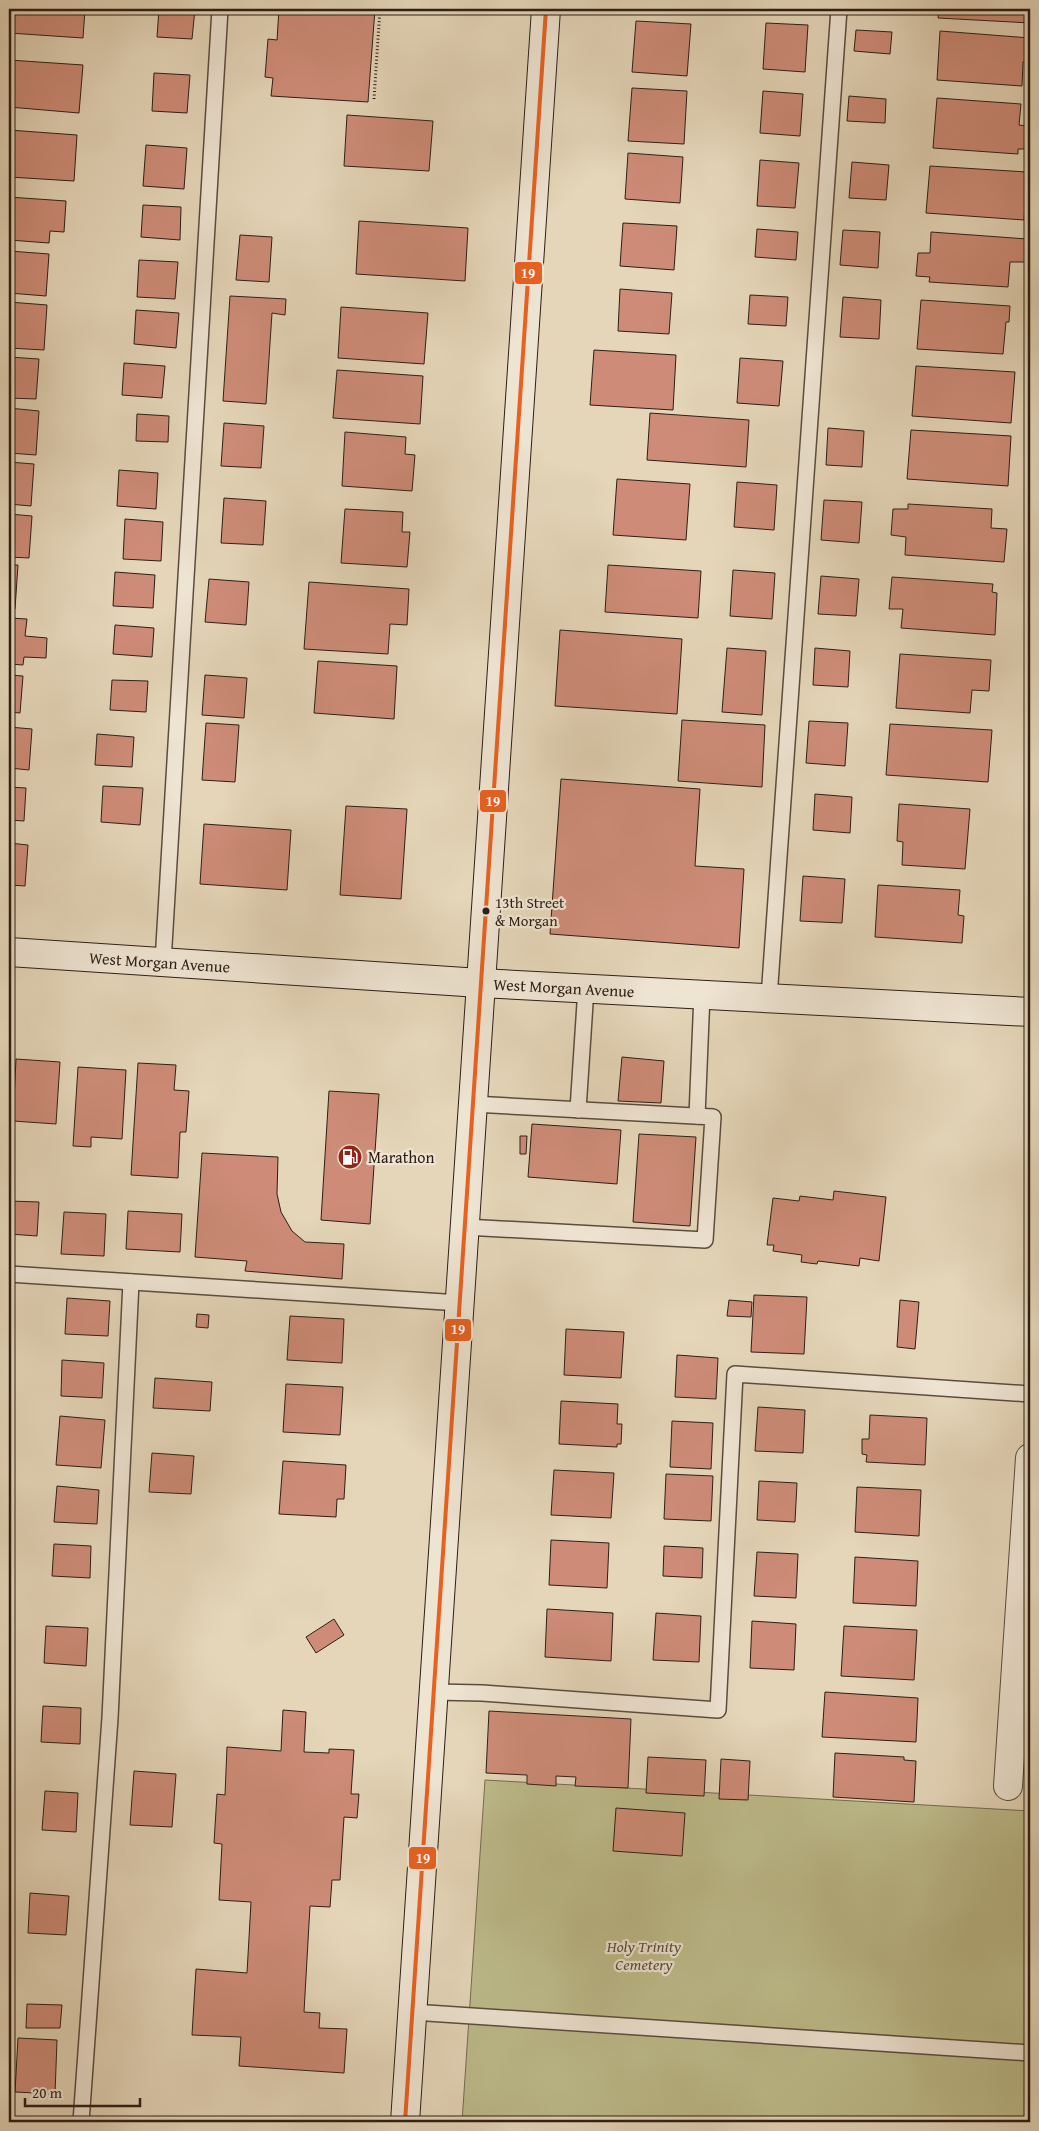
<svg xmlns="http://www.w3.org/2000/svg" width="1039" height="2131" font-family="'Gentium Book Plus',serif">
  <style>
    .green { fill: #bdbb8a; stroke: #756c50 }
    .building { fill: #ce8c78; stroke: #2d1e16 }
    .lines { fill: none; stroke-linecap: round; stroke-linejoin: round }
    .lane-casing { stroke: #5b4c3f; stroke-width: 18 }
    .street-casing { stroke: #5b4c3f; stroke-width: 30 }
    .secondary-casing { stroke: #2d1e16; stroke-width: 30 }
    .path { stroke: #2d1e16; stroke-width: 3; stroke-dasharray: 1 2.5; stroke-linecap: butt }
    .lane { stroke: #eee4d2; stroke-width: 15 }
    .street { stroke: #eee4d2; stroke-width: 28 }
    .secondary { stroke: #eee4d2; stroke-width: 28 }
    .bus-1-casing { stroke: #eee4d2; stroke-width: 8 }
    .bus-1 { stroke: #e86121; stroke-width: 4 }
    .bus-dot { fill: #2d1e16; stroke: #eee4d2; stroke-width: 2 }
    .labels { text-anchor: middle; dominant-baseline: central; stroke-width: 4.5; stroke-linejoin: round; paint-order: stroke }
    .bus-label { font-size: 15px; fill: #2d1e16; stroke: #eee4d2; text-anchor: start }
    .street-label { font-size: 16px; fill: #2d1e16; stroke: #eee4d2 }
    .poi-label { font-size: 16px; fill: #2d1e16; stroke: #eee4d2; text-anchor: start }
    .park-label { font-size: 16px; font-style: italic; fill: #584d39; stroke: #eee4d2 }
    .line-badge { stroke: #eee4d2; stroke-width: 2 }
    .badge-label { font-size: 14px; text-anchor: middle; font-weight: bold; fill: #fff }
  </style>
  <rect width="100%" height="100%" fill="#e5d6b9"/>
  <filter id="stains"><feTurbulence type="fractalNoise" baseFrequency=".004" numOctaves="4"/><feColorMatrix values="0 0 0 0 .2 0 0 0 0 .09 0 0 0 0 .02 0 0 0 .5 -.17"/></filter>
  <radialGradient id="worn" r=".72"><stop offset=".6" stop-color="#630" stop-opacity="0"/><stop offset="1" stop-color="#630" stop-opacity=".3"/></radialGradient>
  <!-- green -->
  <polygon class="green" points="485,1780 1030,1811 1030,2122 462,2122"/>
  <!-- building -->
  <g class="building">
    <polygon points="9,9 85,9 83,38 9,33"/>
    <polygon points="159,9 195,9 192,39 157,37"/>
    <polygon points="279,9 375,9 368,102 271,96 273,78 265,77 268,39 277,40"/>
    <polygon points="636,9 712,9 711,13"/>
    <polygon points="939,9 1030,9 1030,23 938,18"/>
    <polygon points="636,21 691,24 687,76 632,72"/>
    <polygon points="766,23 808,25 805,72 763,69"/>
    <polygon points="856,30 892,32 890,54 854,51"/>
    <polygon points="940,31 1030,38 1030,62 1023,62 1022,86 937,80"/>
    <polygon points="9,60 83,65 79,113 9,107"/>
    <polygon points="154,73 190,75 187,113 152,111"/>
    <polygon points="632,88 687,91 684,144 628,141"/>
    <polygon points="763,91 803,94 800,136 760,133"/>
    <polygon points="849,96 886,99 885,123 847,121"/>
    <polygon points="937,98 1021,104 1019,125 1027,126 1025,149 1018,149 1018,154 933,148"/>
    <polygon points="347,115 433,121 429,171 344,166"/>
    <polygon points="9,130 77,135 74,181 9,177"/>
    <polygon points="146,145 187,148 184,189 143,186"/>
    <polygon points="628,153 683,157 680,203 625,199"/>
    <polygon points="760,160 799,163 795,208 757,206"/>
    <polygon points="852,162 889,165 886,200 849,198"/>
    <polygon points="930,166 1027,172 1024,220 926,213"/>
    <polygon points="9,197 66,201 64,232 50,231 49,243 9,240"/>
    <polygon points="143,205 181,207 180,240 141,237"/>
    <polygon points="359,221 468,228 465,281 356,274"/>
    <polygon points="623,223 677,226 674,270 620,266"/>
    <polygon points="757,229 798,232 796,260 755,257"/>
    <polygon points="843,230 880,232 878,268 840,265"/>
    <polygon points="931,232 1027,239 1025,262 1010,262 1008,287 929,282 930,277 916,276 918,253 930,253"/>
    <polygon points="240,235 272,237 269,282 236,280"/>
    <polygon points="9,251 49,254 46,296 9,293"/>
    <polygon points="139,260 178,262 175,299 137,297"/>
    <polygon points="620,289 672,293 669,334 618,331"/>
    <polygon points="750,295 788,297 786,326 748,324"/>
    <polygon points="230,296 286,299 285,315 272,313 266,404 223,401"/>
    <polygon points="843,297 881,300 879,339 840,337"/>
    <polygon points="921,300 1010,306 1009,322 1006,322 1003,354 917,349"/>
    <polygon points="9,302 47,305 44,350 9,348"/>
    <polygon points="341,307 428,313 424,364 338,358"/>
    <polygon points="136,310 179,313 176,348 134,344"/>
    <polygon points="594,350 676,355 673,410 590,405"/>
    <polygon points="9,357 39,359 36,399 9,398"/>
    <polygon points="740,358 783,361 779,406 737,403"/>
    <polygon points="124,363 165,366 162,398 122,395"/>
    <polygon points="916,366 1015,372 1011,423 912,416"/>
    <polygon points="337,370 423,376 420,424 333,418"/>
    <polygon points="9,408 39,411 36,455 9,453"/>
    <polygon points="650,413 749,420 746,467 647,460"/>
    <polygon points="137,414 169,416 168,442 136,441"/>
    <polygon points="224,423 264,426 261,468 221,466"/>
    <polygon points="828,428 864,431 862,467 826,465"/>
    <polygon points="911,430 1011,436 1008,486 907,479"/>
    <polygon points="345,432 406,437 405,454 415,455 412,491 342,486"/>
    <polygon points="9,462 34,464 31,506 9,504"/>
    <polygon points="119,470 158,473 156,509 117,506"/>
    <polygon points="617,479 690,484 686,540 613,535"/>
    <polygon points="737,482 777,485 774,530 734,527"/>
    <polygon points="224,498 266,501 263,545 221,543"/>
    <polygon points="824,500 862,502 859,543 821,540"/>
    <polygon points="908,504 992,509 991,528 1007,529 1004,562 905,555 906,537 891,535 893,509 908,509"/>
    <polygon points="345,509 403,512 402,532 410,532 407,567 341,563"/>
    <polygon points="9,514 32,516 29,558 9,557"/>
    <polygon points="125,519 163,522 161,561 123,559"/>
    <polygon points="9,565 18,565 15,609 9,608"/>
    <polygon points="608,565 701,571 698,618 605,612"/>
    <polygon points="733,570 775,573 772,619 730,616"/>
    <polygon points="115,572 155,575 153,608 113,606"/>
    <polygon points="821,576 859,579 856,616 818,614"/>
    <polygon points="892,577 993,584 992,592 997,593 995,635 901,628 903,609 889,609"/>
    <polygon points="209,579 249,582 246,625 205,622"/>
    <polygon points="309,582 409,589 407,625 390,624 388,654 304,649"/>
    <polygon points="9,618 27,619 25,636 47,638 46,658 24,657 23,665 9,664"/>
    <polygon points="115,625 154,628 152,657 113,654"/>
    <polygon points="560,630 682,639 677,714 555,706"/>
    <polygon points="727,648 766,651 762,715 722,712"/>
    <polygon points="815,648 850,651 848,687 813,685"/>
    <polygon points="900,654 991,660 989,691 972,690 970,713 896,708"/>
    <polygon points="318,661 397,666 394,719 314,713"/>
    <polygon points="9,675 23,676 20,713 9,712"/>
    <polygon points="205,675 247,678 244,718 202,715"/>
    <polygon points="112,680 148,681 146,712 110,710"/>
    <polygon points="682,720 765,725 762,787 678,781"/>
    <polygon points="809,721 848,723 845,766 806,763"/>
    <polygon points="206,723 239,725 235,782 202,780"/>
    <polygon points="890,724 992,730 988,782 886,775"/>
    <polygon points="9,727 32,729 29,770 9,768"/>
    <polygon points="97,734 134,737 132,767 95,765"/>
    <polygon points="561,779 700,789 695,866 744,869 739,948 550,934"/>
    <polygon points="103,786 143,788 140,825 101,822"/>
    <polygon points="9,787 26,788 24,821 9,820"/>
    <polygon points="815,794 852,797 850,833 813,830"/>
    <polygon points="899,804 970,809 965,869 902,865 903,842 897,841"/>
    <polygon points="346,806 407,809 401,899 340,895"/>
    <polygon points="204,824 291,830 287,890 200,884"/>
    <polygon points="9,843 28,845 25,886 9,885"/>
    <polygon points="803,876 845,879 842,923 800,921"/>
    <polygon points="878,885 960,890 958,915 964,916 962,943 875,937"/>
    <polygon points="622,1057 664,1061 661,1103 618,1101"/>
    <polygon points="16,1059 60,1062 56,1124 13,1121"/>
    <polygon points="138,1063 176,1065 174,1090 189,1091 186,1132 180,1132 178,1178 131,1175"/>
    <polygon points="78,1067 126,1070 122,1139 91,1137 91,1147 73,1146"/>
    <polygon points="329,1091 379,1094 370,1224 321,1220"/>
    <polygon points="532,1124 621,1130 617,1184 528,1177"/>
    <polygon points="639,1134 696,1137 690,1226 633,1222"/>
    <polygon points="520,1136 527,1136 526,1154 520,1154"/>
    <polygon points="202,1153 278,1157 277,1194 281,1212 292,1231 305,1242 344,1244 342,1279 245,1271 247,1261 195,1257"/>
    <polygon points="834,1191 886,1197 879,1261 860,1258 859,1266 818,1261 817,1264 801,1262 802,1255 773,1251 774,1245 767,1245 773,1198 799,1201 800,1196 833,1200"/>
    <polygon points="9,1201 39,1202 37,1236 9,1234"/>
    <polygon points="128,1211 182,1214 180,1252 126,1249"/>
    <polygon points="64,1212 106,1214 104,1256 61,1254"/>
    <polygon points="754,1295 807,1297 804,1354 751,1352"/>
    <polygon points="67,1298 110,1301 108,1336 65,1334"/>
    <polygon points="729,1300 752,1302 751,1317 727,1316"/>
    <polygon points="900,1300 919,1302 915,1349 897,1347"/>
    <polygon points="197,1314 209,1315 208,1328 196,1327"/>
    <polygon points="290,1316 344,1319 342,1363 287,1360"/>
    <polygon points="566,1329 624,1332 621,1378 564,1375"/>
    <polygon points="677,1355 718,1358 716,1399 675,1397"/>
    <polygon points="62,1360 104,1363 102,1398 61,1396"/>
    <polygon points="155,1378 212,1382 210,1411 153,1408"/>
    <polygon points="286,1384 343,1387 340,1435 283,1432"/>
    <polygon points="561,1401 618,1404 617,1424 622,1424 621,1444 617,1444 617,1447 559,1444"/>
    <polygon points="758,1407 805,1410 803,1453 755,1451"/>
    <polygon points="870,1415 927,1418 925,1465 866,1462 867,1455 862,1454 862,1439 869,1439"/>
    <polygon points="60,1416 105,1420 101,1468 56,1465"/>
    <polygon points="672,1421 713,1423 711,1469 670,1467"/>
    <polygon points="152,1453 194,1456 191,1494 149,1492"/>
    <polygon points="283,1461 346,1465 344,1499 337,1499 336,1517 279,1514"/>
    <polygon points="554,1470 614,1473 611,1518 551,1515"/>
    <polygon points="666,1474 713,1476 711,1521 664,1519"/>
    <polygon points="759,1481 797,1483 795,1522 757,1520"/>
    <polygon points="57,1486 99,1490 97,1524 54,1522"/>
    <polygon points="857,1487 921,1490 919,1536 855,1532"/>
    <polygon points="551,1540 609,1543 607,1588 549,1585"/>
    <polygon points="54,1544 91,1546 90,1578 52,1576"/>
    <polygon points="664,1546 703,1548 702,1578 663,1576"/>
    <polygon points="757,1552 798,1554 796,1598 754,1596"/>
    <polygon points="855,1557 918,1561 916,1606 853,1603"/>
    <polygon points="547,1609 613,1613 611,1661 545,1657"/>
    <polygon points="656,1613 701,1616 699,1662 653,1660"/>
    <polygon points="334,1619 344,1635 316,1653 306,1637"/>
    <polygon points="752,1621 796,1624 794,1670 750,1668"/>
    <polygon points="46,1626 88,1628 86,1666 44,1663"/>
    <polygon points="844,1626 917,1630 914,1680 841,1676"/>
    <polygon points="825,1692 918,1698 916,1742 822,1737"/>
    <polygon points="43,1706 81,1708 80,1744 41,1742"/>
    <polygon points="283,1710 306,1712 304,1752 329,1753 329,1749 354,1750 351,1794 359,1794 357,1818 344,1817 340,1880 332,1880 330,1907 310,1906 304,2012 320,2013 319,2028 347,2029 344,2073 239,2066 241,2037 192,2035 196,1969 247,1973 251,1902 219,1900 222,1844 214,1843 217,1794 225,1795 227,1747 281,1751"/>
    <polygon points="489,1711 631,1719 628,1788 575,1786 576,1777 556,1776 556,1786 527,1784 527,1775 486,1773"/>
    <polygon points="835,1753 904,1757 904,1760 916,1761 914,1802 833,1797"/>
    <polygon points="648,1757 706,1760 704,1796 646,1793"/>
    <polygon points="721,1759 750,1761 748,1800 719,1799"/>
    <polygon points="134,1771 176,1774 172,1827 130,1825"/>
    <polygon points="45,1791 78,1793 76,1832 42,1830"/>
    <polygon points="616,1808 685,1813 682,1856 613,1851"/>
    <polygon points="30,1893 69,1896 66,1935 28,1933"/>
    <polygon points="27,2004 62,2005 60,2028 26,2028"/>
    <polygon points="18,2038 57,2040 55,2094 15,2092"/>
  </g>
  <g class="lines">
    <defs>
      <g id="lane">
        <polyline points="163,962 220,9"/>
        <polyline points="769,998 839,9"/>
        <polyline points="578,1110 586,988"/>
        <polyline points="697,1116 702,994"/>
        <polyline points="465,1227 705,1240 713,1117 473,1104"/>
        <polyline points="9,1274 460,1303"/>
        <polyline points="434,1692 482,1693 718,1710 735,1374 1030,1394"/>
        <polyline points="412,2012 1030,2053"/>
        <polyline points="81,2122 110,1718 131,1282"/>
      </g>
      <polyline id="street" points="1008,1786 1030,1458"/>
      <g id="secondary">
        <path id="s1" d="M9,952L480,983L1030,1012"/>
        <polyline points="405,2122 546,9"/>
      </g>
    </defs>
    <!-- lane casing -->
    <use href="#lane" class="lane-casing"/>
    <!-- street casing -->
    <use href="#street" class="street-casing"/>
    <!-- secondary casing -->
    <use href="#secondary" class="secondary-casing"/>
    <!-- path -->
    <g class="path">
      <polyline points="374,99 380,9"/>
      <polyline points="9,2120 46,2122"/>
    </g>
    <!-- lane -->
    <use href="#lane" class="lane"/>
    <!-- street -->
    <use href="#street" class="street"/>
    <!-- secondary -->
    <use href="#secondary" class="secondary"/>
    <defs>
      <polyline id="bus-1" points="405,2122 546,9"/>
    </defs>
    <!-- bus-1 casing -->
    <use href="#bus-1" class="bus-1-casing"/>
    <!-- bus-1 -->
    <use href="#bus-1" class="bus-1"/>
  </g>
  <!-- icons -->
  <defs>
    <symbol id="fuel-disc" viewBox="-11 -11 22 22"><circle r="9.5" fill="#8f2418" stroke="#eee4d2"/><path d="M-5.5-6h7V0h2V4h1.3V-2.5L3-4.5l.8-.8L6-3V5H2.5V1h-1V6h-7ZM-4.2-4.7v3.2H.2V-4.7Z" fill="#fff"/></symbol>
  </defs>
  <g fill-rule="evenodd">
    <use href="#fuel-disc" x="336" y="1143" width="28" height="28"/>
  </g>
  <!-- markers -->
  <circle class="bus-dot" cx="486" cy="911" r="4.5"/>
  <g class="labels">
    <!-- bus labels -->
    <g class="bus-label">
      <text x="495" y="902">13th Street<tspan x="495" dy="18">&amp; Morgan</tspan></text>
    </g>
    <!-- street labels -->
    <g class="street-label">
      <text stroke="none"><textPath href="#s1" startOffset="151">West Morgan Avenue</textPath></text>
      <text stroke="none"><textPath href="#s1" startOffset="556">West Morgan Avenue</textPath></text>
    </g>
    <!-- poi labels -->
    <g class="poi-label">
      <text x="368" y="1157">Marathon</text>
    </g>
    <!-- park labels -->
    <g class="park-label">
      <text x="644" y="1946">Holy Trinity<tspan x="644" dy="18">Cemetery</tspan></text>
    </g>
  </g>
  <g class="line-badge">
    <rect x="514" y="261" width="29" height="24" rx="5" fill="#e86121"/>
    <rect x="479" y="789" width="28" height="24" rx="5" fill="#e86121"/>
    <rect x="444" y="1318" width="28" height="24" rx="5" fill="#e86121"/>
    <rect x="408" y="1846" width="29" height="24" rx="5" fill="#e86121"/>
  </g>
  <g class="badge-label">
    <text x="528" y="278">19</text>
    <text x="493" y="806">19</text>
    <text x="458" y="1334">19</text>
    <text x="423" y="1863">19</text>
  </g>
  <!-- margin -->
  <rect width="1039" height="2131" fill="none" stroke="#e5d6b9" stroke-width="30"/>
  <rect x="10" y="10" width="1019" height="2111" fill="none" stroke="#2d1e16" stroke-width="2.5"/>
  <rect x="15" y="15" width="1009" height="2101" fill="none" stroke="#2d1e16"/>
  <!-- scale -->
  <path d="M25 2098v8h115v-8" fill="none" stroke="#2d1e16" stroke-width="2.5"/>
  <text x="32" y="2098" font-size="15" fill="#2d1e16" stroke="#eee4d2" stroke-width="4" paint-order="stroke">20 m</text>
  <rect width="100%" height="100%" filter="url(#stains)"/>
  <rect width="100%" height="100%" fill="url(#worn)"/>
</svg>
